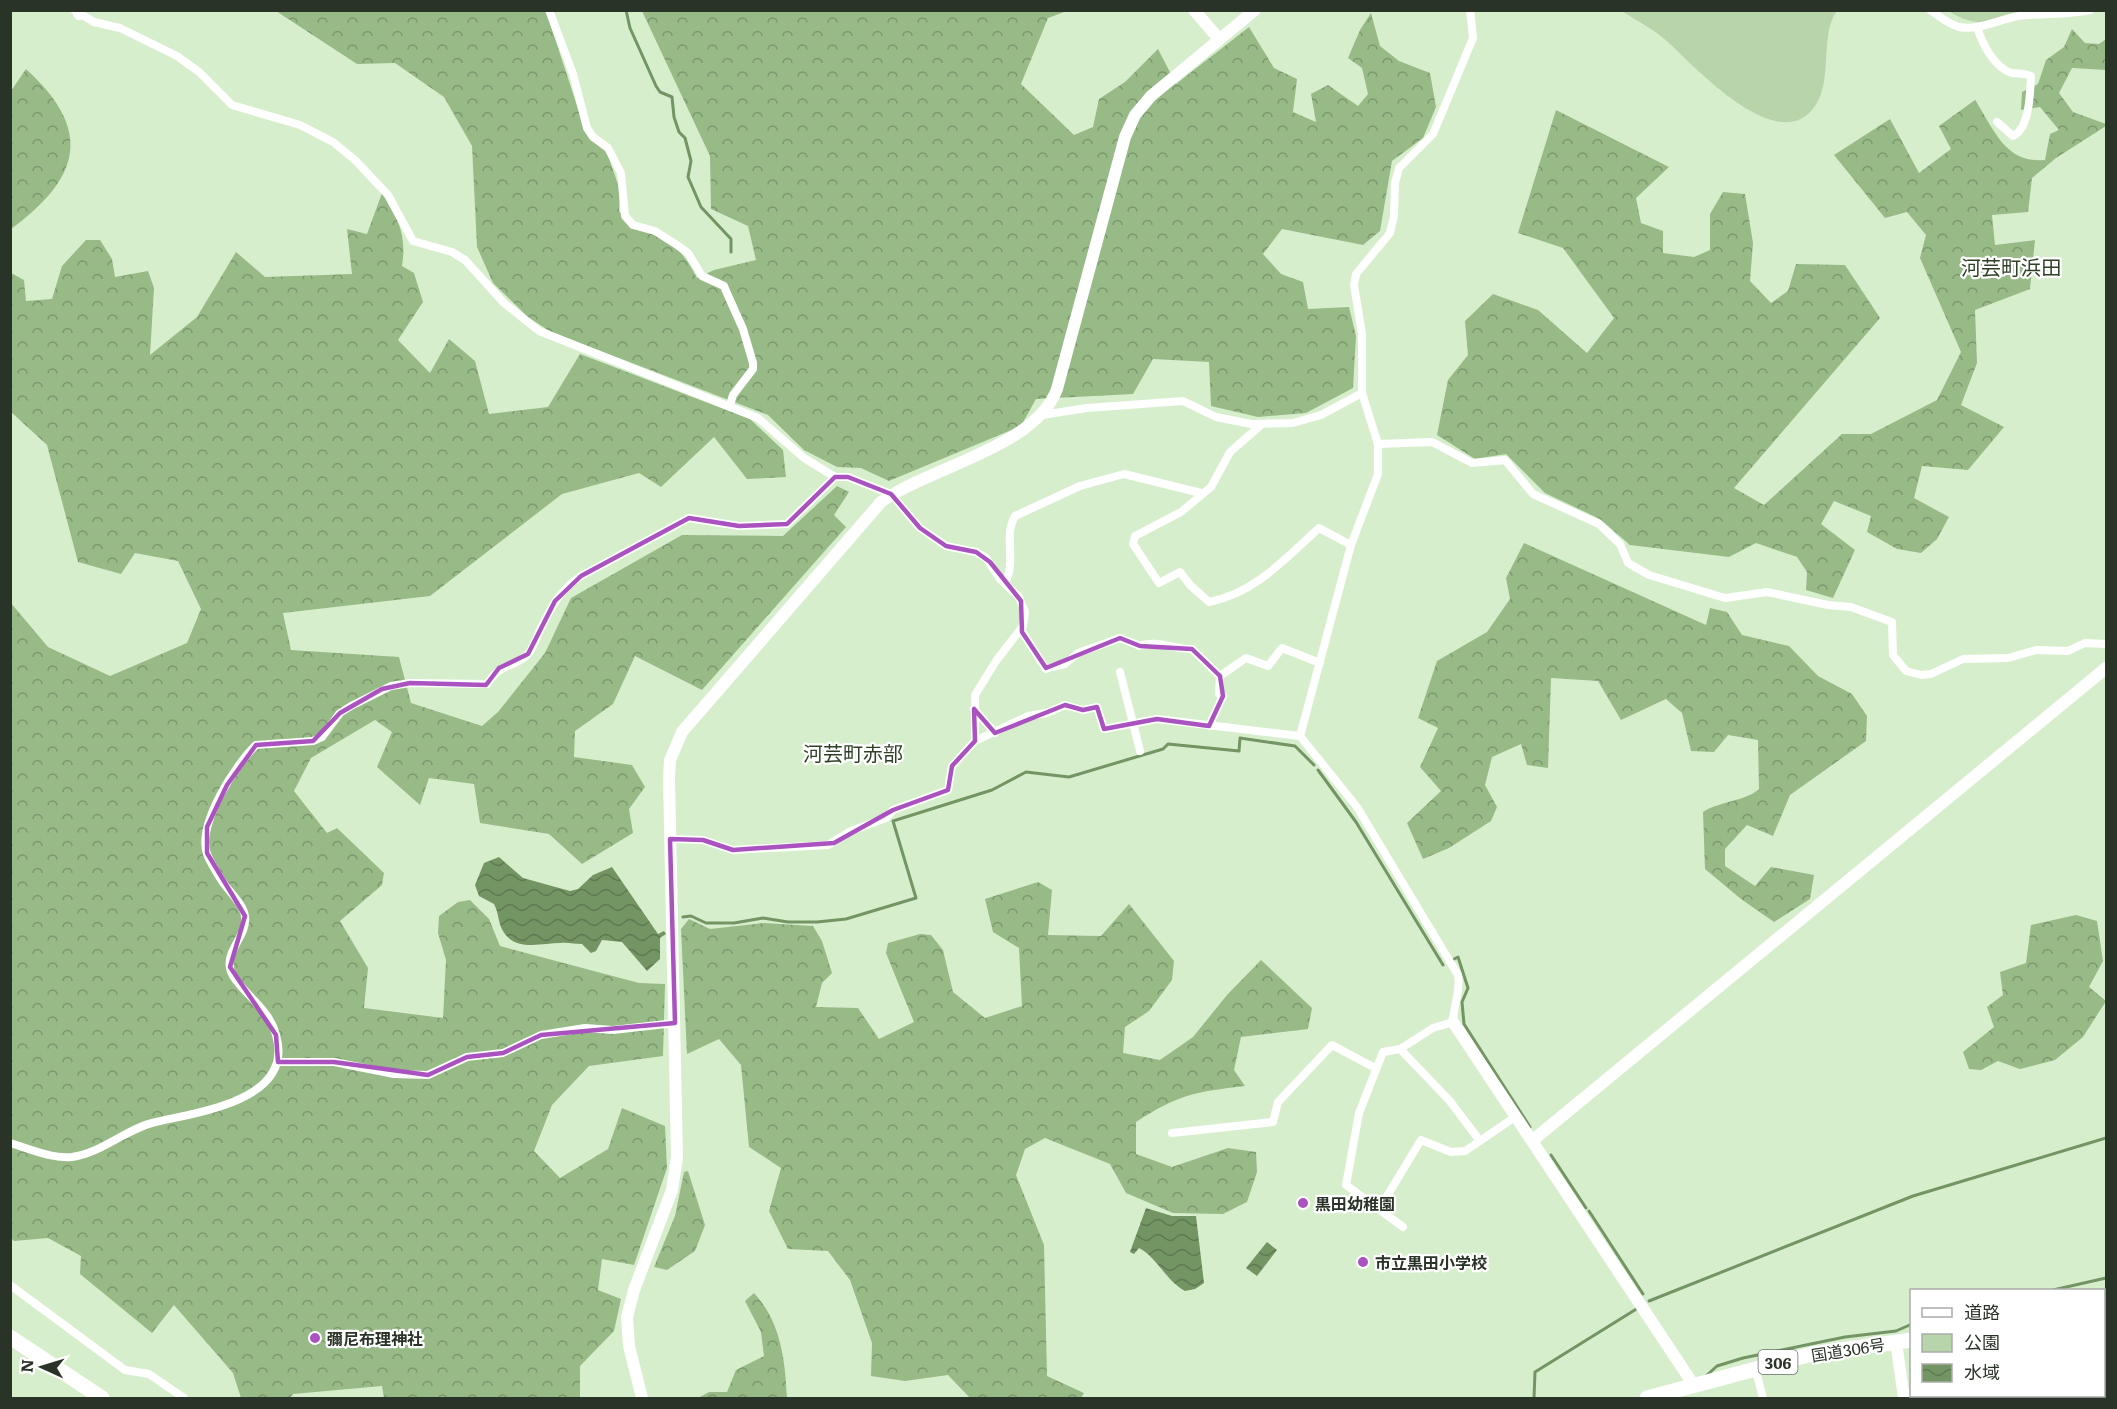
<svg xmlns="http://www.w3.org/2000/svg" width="2117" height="1409" font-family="Literata,'Noto Sans JP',serif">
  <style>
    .green { fill: #b7d4aa }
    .forest { fill: url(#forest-crowns) }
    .water { fill: url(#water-waves) }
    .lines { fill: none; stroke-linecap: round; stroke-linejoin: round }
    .stream { stroke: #739463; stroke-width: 3 }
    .street { stroke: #fff; stroke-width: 8 }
    .secondary { stroke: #fff; stroke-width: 12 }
    .highway { stroke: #fff; stroke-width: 15 }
    .marked { fill: none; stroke: #aa53c0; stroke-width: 4.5; stroke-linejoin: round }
    .poi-dot { fill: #aa53c0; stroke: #fff; stroke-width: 2 }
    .labels { text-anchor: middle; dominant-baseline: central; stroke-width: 4.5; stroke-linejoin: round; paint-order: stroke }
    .shield { fill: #fff; stroke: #6a7068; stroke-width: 1.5 }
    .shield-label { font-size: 15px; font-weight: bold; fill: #2a3327 }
    .poi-label { font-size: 16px; font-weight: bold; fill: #2a3327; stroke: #fff; text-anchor: start }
    .street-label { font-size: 16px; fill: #2a3327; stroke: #fff }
    .quarter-label { font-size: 20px; fill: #2e4026; stroke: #fff }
  </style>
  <defs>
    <pattern id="forest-crowns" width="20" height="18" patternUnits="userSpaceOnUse" patternTransform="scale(1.5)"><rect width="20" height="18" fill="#97ba87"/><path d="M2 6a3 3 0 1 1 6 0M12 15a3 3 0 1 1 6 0" fill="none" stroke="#7b986e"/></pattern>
    <pattern id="water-waves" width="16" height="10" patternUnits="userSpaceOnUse" patternTransform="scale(1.5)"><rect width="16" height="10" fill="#739463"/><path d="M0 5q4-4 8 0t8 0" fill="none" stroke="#5f7952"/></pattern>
  </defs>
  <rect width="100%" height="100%" fill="#d7eecd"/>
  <!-- green -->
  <g class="green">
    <path d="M1622,11H1837C1821,31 1831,74 1819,99C1786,166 1697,69 1668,42C1655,30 1637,21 1622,11Z"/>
    <path d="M1949,11H2062C2028,18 1980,34 1949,11Z"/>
  </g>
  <!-- forest -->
  <g class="forest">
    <path d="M276,11H546L584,127L606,150L620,190L619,211L631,228C666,236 681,246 697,278L714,270L756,260L748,226L711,209L710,156L642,11H1067L1048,18L1021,84L1074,135L1093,127L1099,99L1125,82L1158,49L1176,84L1249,27L1274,68L1297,79L1293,112L1316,122L1311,94L1328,85L1358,106L1368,94L1362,68L1348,58L1360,30L1371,13L1380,46L1399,61L1430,73L1436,107L1423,138L1392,161L1380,231L1363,245L1282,229L1263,254L1281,274L1303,282L1308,309L1349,307L1356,336L1353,388L1306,413L1258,417L1211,406L1209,362L1153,359L1133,394L1036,399L1021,426L889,481L861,468L837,467L804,450L768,415L551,332L528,317L493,283L477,247L472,146L444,97L395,63L357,64Z"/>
    <path d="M2072,29L2085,43L2099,44L2106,39V70L2072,68L2059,93L2073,112L2106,124V126L2056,158L2032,178L2028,212L1992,215L1995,245L2035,240L2030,289L1975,310L1977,363L1961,405L2004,427L1968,470L1922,466L1914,498L1949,517L1937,539L1921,553L1897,549L1867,532L1871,516L1834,501L1821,524L1855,550L1833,598L1806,590L1807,572L1797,557L1756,543L1729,557L1630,545L1600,519L1545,493L1506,454L1475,459L1437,435L1448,380L1468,355L1465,321L1493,294L1538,310L1587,353L1614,318L1563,248L1518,233L1556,110L1669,167L1636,198L1641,223L1663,231V253L1694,257L1710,250V214L1723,192L1745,194L1753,243L1750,281L1771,303L1788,291L1796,264L1845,265L1880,318L1734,488L1764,505L1842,434H1871L1937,400L1961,352L1920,258L1926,235L1907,212L1885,218L1834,155L1890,119L1919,173L1951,149L1939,126L1975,100C1994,129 2005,164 2045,160L2050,134L2059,130L2040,107L2021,110L2022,92L2038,84L2046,60L2064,47Z"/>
    <path d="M26,69C94,131 80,178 11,229V91Z"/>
    <path d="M382,193C398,218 407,235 402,266L414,273L423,302L398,340L430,373L449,339L475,361L489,414L548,407L580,354L750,419L783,450L786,477L747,479L714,437L661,487L639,473L562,494L430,596L283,613L291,650L399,657L411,703L482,726L498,712L545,653L571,598L682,535L783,536L837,486L849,492L834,515L846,527L702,690L635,656L613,704L575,731L574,757L632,765L645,787L629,809L633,833L582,864L549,834L480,823L474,784L429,778L420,805L377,767L392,732L375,720L311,758L294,791L327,833L337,828L384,873L382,885L340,921L368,968L364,1008L443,1018L446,960L438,933L439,916L458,902L470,900L489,919L500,946L639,983L665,984L663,1056L589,1066L552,1105L534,1151L560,1178L608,1149L622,1108L665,1126L667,1168L634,1265L602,1259L598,1290L621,1299L614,1331L580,1366V1398H384L382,1386L293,1394L290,1398H241L233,1373L174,1305L152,1333L80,1274L81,1256L48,1238L14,1241L11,1238L10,602L48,647L110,676L187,643L201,609L178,561L135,553L121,574L78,562L47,445L11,412V273L24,280L26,301L52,299L62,266L86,240H100L112,259L115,277L148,271L154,288L150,355L197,317L236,252L265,277L352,274L347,229L367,234Z"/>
    <path d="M1524,543L1706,625L1710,608L1727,612L1742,635L1789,646L1818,676L1852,694L1867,716L1866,741L1790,795L1773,836L1747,825L1725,849V866L1755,886L1771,867L1814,875L1810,899L1774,922L1741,899L1705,869L1703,812C1720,801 1746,801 1759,789L1758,740L1728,735L1714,752L1691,751L1682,713L1666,699L1621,720L1598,681L1551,678L1548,768L1527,765L1521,744L1492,757L1485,785L1497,807L1491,821L1449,848L1423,859L1407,823L1441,791L1420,767L1438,728L1418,718L1437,661L1487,632L1510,599L1506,578Z"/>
    <path d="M1038,882L1052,890L1048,935L1101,936L1129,904L1174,961L1172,980L1149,1011L1125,1027L1123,1053L1160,1060L1193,1037L1227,995L1261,960L1312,1008L1308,1029L1241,1037L1234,1070L1245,1086C1195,1092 1179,1094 1136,1122V1154L1172,1167L1228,1148L1256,1152L1257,1172L1247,1202L1223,1214L1173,1213L1126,1193L1110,1164L1045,1138L1025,1149L1016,1175L1044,1245L1047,1376L1084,1393L1081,1398H970L948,1375L905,1381L871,1376L872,1343L850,1280L828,1251L788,1249L769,1211L781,1168L749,1147L741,1065L719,1039L687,1054L681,929L689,919L710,929L764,923L813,926L822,941L832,973L822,983L816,1007L858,1008L879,1039L914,1022L886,953L888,943L920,934L931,935L943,950L953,992L985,1018L1022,1006L1019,948L993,932L985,899Z"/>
    <polygon points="2076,915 2097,921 2103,961 2089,987 2106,1001 2083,1037 2055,1060 2020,1069 1998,1061 1981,1070 1969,1069 1963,1052 1994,1027 1987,1007 2003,995 2000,972 2026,963 2031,925"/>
    <polygon points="688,1171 705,1225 695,1251 667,1270 654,1267 675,1216 684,1172"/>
    <path d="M754,1293C781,1322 785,1360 787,1398H698L709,1392H727L736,1370L764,1356L761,1332L745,1301Z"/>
  </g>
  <!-- water -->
  <g class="water">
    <path d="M499,857L523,878L570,891L578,889L593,875L612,867L658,934L664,931L666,934L660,938V959L647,971L622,942L602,940L596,951L591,953L582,944C574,944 568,942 560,943C542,943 515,952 503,931C498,923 499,913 494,904L479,896L475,885L484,863Z"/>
    <path d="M1146,1208L1172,1216H1196L1204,1283L1195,1289L1185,1291C1165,1280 1158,1258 1139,1248L1134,1254L1130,1252Z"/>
    <polygon points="1267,1242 1277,1250 1257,1276 1246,1268"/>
  </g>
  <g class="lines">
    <!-- stream -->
    <g class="stream">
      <polyline points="626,10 630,28 656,86 660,92 672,97 674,117 679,132 685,138 691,161 688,177 701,207 731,239 731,252"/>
      <polyline points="1318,770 1356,822 1443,965"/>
      <polyline points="683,917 691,916 706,923 734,923 763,918 788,922 817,922 846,919 916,898 893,821 992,790 1026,772 1069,777 1163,749 1168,744 1239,751 1240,738 1295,746 1314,765"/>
      <polyline points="1454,959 1458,957 1468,988 1462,1002 1464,1024 1530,1127"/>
      <polyline points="1551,1155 1586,1208"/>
      <polyline points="1589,1211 1643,1294"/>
      <polyline points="2053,1290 2106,1278"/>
      <polyline points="1649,1301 1913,1196 2106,1138"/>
      <polyline points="1706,1376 1717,1366 1743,1358 1845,1337 1896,1331 1912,1324"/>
      <polyline points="1534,1398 1535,1372 1638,1308"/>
    </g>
    <!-- street -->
    <g class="street">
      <polyline points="74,10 94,22 120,28 177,56 199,72 232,105 300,125 333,142 355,160 388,195 413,241 452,252 465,260 504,303 539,331 758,418 804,458 835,477 848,477 891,494 920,528 946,546 976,552 986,558 1000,579 1019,597 1025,612 1023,626 996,661 975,695 975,741"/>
      <polyline points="549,10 573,74 587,128 593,137 608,148 621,173 625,216 633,225 655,231 677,245 688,253 702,276 724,286 726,291 743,329 753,363 753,369 733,395 730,405"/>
      <path d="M1930,10C1939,16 1948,24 1959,27C1979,31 1999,19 2019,16C2042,13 2066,15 2090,10"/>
      <path d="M1977,27C1982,43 1994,68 2012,73C2019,74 2024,73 2031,76C2030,93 2030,128 2013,136L1997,122"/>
      <polyline points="1042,415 1087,408 1183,401 1216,417 1251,424 1293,423 1321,415 1362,393"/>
      <path d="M1261,425L1230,452L1211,487L1181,512L1135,536L1133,544L1159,583L1180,572L1190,585L1209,602C1255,593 1286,558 1319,528L1351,545"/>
      <polyline points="1378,444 1432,442 1472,463 1505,460 1533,494 1599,524 1620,544 1628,563 1649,575 1725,598 1767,592 1828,605 1851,607 1892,622 1893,655 1906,671 1921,675 1931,674 1963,659 2008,658 2036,650 2068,651 2085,643 2106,644"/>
      <path d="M1005,583C1017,562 1003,536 1015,516L1080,486L1124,474L1201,493"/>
      <path d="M1021,630L1046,669L1065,664L1078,653L1120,638L1140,646C1155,639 1176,650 1192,649L1220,676L1219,694L1223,696L1209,726"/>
      <polyline points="1120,672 1140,751"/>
      <polyline points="1220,676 1246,658 1268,666 1282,648 1320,663"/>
      <polyline points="974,709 995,733"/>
      <polyline points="1300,736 1351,545 1378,474 1378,444 1362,393 1362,334 1354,285 1356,274 1390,233 1394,216 1395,183 1399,168 1433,134 1473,38 1470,10"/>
      <path d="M670,839L703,840L733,850L828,845L851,831L886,818L893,810L948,790L952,766L975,741L1028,716L1047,713L1065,705L1083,710L1097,707L1104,729L1157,719L1300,736L1357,807L1458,975C1461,991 1453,1006 1453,1022L1433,1028L1400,1049L1383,1052L1359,1113L1346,1185L1403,1227"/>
      <polyline points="1400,1049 1449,1100 1480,1141"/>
      <polyline points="278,1062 334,1062 394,1074 428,1075 467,1057 503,1053 541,1035 585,1028 613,1030 675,1023"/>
      <polyline points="1172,1133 1273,1122 1278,1102 1332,1045 1375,1068"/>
      <path d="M10,1143C30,1149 52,1159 72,1157C102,1153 127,1128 156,1122C199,1112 295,1100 276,1035C270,1010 246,996 233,976C220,953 248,938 245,916C243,903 227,890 220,878C216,871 210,862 207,854C197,824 235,765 256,745L313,741L322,737L340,713L351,706L391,686L410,683L487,684C503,660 515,669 528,654C533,648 536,639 539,632C550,610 559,590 581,576L689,518L739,526L787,524L835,477"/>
      <polyline points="1376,1207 1387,1196 1421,1140 1451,1152 1465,1151 1515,1117"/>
      <polyline points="10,1285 125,1370 149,1374 184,1398"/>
      <polyline points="1755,1368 1763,1398"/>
    </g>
    <!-- secondary -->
    <g class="secondary">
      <polyline points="1194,10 1219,39"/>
      <polyline points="79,14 80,10"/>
      <polyline points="1453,1022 1693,1384"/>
      <polyline points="1533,1140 2106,668"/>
      <polyline points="1896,1342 1904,1398"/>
      <path d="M642,1398L629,1346L627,1317L634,1290L672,1190L677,1157L669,779L670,760L682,732L881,502C931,466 1035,448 1057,389L1125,137L1135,115L1151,96L1255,10"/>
    </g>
    <!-- highway -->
    <g class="highway">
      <polyline points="10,1337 102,1398"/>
      <polyline points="2104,1337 2106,1337"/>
      <polyline points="1647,1398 1812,1354 1912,1340"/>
    </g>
  </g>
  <!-- marked area -->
  <path class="marked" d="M835,477H848L891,494L920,528L946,546L976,552L990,562L1021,601L1022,632L1046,668L1120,638L1140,646L1192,649L1220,676L1223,696L1209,726L1157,719L1104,729L1097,707L1083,710L1065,705L995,733L974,709L975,741L952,766L948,790L893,810L834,843L733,850L703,840L670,839L675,1023L541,1035L503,1053L467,1057L428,1075L334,1062H278L276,1035L230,967L245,916L207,853V827L227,785L256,745L313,741L340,713L382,689L410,683L486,685L499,668L528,654L555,601L581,576L689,518L739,526L787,524Z"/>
  <!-- markers -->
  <g class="poi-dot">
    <circle cx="1303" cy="1203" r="6"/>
    <circle cx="1363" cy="1262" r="6"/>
    <circle cx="315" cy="1338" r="6"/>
  </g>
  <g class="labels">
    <!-- shield labels -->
    <rect class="shield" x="1758.5" y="1350" width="39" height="24" rx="4.5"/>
    <g class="shield-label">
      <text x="1778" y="1362">306</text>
    </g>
    <!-- poi labels -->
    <g class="poi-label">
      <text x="1315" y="1203">黒田幼稚園</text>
      <text x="1375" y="1262">市立黒田小学校</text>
      <text x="327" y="1338">彌尼布理神社</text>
    </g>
    <!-- street labels -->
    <g class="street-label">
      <text transform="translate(1848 1349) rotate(-9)">国道306号</text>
    </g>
    <!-- quarter labels -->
    <g class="quarter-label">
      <text x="2011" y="266">河芸町浜田</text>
      <text x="853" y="752">河芸町赤部</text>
    </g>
  </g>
  <!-- border -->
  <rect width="2117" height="1409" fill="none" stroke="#2a3327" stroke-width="24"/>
  <!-- legend -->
  <rect x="1910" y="1289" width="195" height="108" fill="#ffffff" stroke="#aaada9" stroke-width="1.5"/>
  <rect x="1922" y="1308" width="30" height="9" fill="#ffffff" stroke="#aaada9" stroke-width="1.5"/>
  <text x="1964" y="1319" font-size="18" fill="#2a3327">道路</text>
  <rect x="1922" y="1334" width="30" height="18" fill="#b7d4aa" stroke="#aaada9" stroke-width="1.5"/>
  <text x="1964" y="1349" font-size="18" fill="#2a3327">公園</text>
  <rect x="1922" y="1364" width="30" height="18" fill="url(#water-waves)" stroke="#aaada9" stroke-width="1.5"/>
  <text x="1964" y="1379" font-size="18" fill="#2a3327">水域</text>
  <!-- north arrow -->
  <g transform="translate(42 1367) rotate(274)" stroke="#ffffff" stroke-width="4.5" paint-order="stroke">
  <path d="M0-4.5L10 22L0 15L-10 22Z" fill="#2a3327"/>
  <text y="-9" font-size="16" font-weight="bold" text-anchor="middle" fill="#2a3327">N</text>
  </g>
</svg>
